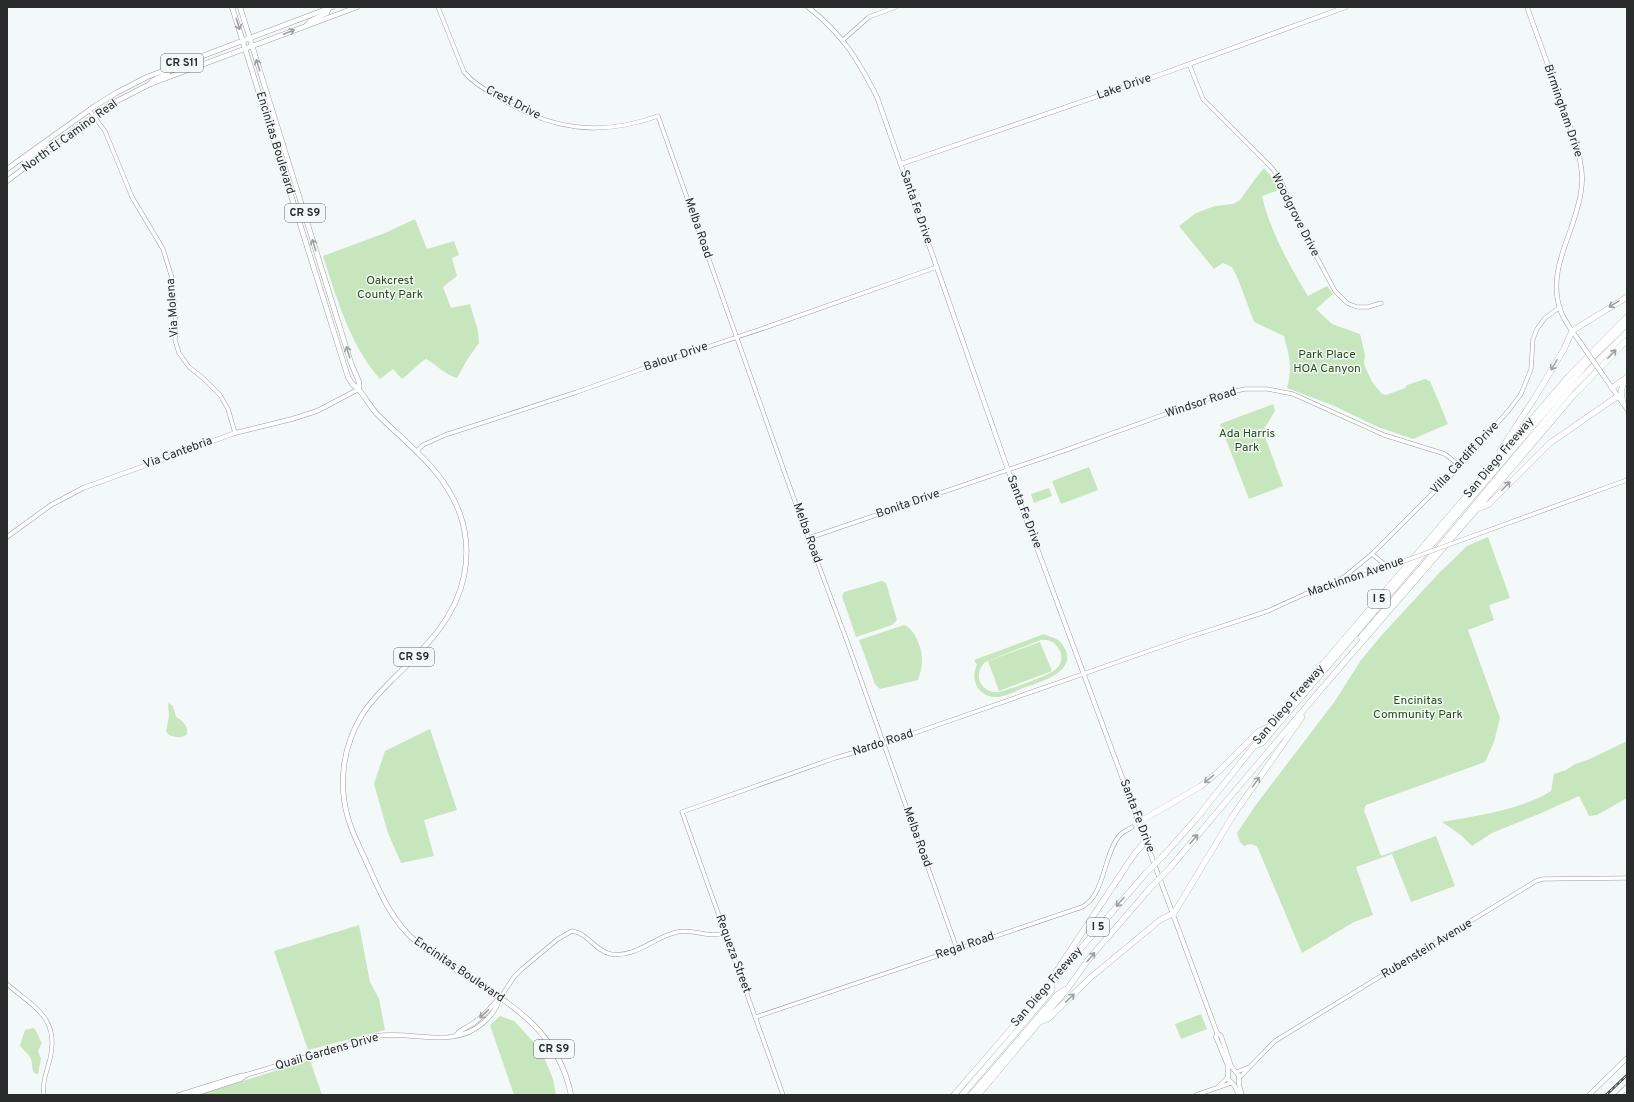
<svg xmlns="http://www.w3.org/2000/svg" width="1634" height="1102" font-family="Overpass,sans-serif">
  <style>
    .green { fill: #c7e6be; fill-rule: evenodd }
    .lines { fill: none; stroke-linecap: round; stroke-linejoin: round }
    .tertiary-casing { stroke: #999f9d; stroke-width: 4.5 }
    .secondary-casing { stroke: #999f9d; stroke-width: 5 }
    .primary-casing { stroke: #999f9d; stroke-width: 5.5 }
    .motorway-casing { stroke: #999f9d; stroke-width: 6 }
    .tertiary { stroke: #fff; stroke-width: 3.5 }
    .secondary { stroke: #fff; stroke-width: 4 }
    .primary { stroke: #fff; stroke-width: 4.5 }
    .motorway { stroke: #fff; stroke-width: 5.5 }
    .rail-casing { stroke: #515453; stroke-width: 2.5 }
    .rail { stroke: #f3f9f8; stroke-width: 1; stroke-dasharray: 3; stroke-linecap: butt }
    .tertiary-bridge-casing { stroke: #999f9d; stroke-width: 4.5; stroke-linecap: butt }
    .secondary-bridge-casing { stroke: #999f9d; stroke-width: 5; stroke-linecap: butt }
    .motorway-bridge-casing { stroke: #999f9d; stroke-width: 6; stroke-linecap: butt }
    .tertiary-bridge { stroke: #fff; stroke-width: 3.5 }
    .secondary-bridge { stroke: #fff; stroke-width: 4 }
    .motorway-bridge { stroke: #fff; stroke-width: 5.5 }
    .oneway { stroke: #9fa0a0 }
    .labels { text-anchor: middle; dominant-baseline: central; stroke-width: 3; stroke-linejoin: round; paint-order: stroke }
    .shield { fill: #f3f9f8; stroke: #666a68; stroke-width: 1 }
    .shield-label { font-size: 11px; font-weight: bold; fill: #2a2c2b }
    .street-label { font-size: 12px; fill: #2a2c2b; stroke: #f3f9f8 }
    .park-label { font-size: 12px; fill: #234f14; stroke: #f3f9f8 }
  </style>
  <rect width="100%" height="100%" fill="#f3f9f8"/>
  <!-- green -->
  <g class="green">
    <path d="M1264,168L1274,180L1279,190L1262,196C1270,231 1289,265 1308,296L1327,286L1333,294L1316,309L1332,324L1360,334L1365,355L1364,364L1372,382L1382,394L1386,395L1405,388L1407,385L1425,379L1430,381L1448,424L1413,439L1378,427L1332,405L1287,388C1293,366 1289,356 1284,336L1254,322L1238,279L1232,267L1223,263L1214,269L1179,226L1196,213L1215,206L1233,204L1240,200L1255,179Z"/>
    <path d="M415,219L427,249L454,241L459,255L452,258L457,276L443,287L451,308L470,304L478,331L479,343L467,360L457,378C445,375 437,365 426,359C417,364 411,373 402,379L393,369L380,379C350,345 337,299 323,256L385,233Z"/>
    <polygon points="1273,404 1275,411 1263,431 1283,486 1249,499 1220,424"/>
    <polygon points="1089,467 1098,490 1061,504 1052,481"/>
    <polygon points="1049,488 1052,496 1034,503 1031,494"/>
    <polygon points="1488,537 1510,598 1489,605 1494,620 1468,630 1500,718 1494,742 1485,762 1366,805 1364,810 1381,856 1436,836 1455,886 1411,902 1392,854 1356,867 1373,915 1354,922 1302,953 1257,846 1250,844 1244,846 1240,842 1237,833 1255,806 1335,701 1361,660 1381,636 1438,574 1467,546"/>
    <polygon points="882,581 886,583 897,620 892,625 856,637 842,596 844,592"/>
    <path d="M904,625C915,629 923,650 922,661C922,667 920,674 918,680L880,689L875,684L859,640Z"/>
    <path d="M1044,634C1049,637 1057,637 1062,644C1082,671 1040,682 1023,688C1014,692 1003,698 993,697C977,695 970,678 977,665L974,660ZM1041,640C1048,639 1055,642 1059,649C1063,655 1062,664 1056,669C1049,676 1010,689 999,692C981,694 972,675 985,662Z"/>
    <polygon points="1040,642 1052,671 999,691 988,661"/>
    <path d="M168,703L173,706L176,717C182,720 189,727 187,734C181,739 171,738 166,732L169,716Z"/>
    <polygon points="430,729 457,810 424,820 434,856 401,863 388,833 374,784 385,751"/>
    <path d="M1627,741V798L1597,815L1589,816L1579,796L1539,814L1492,833L1472,846L1462,836L1442,822C1476,816 1521,810 1551,791L1554,774L1566,770L1575,764L1590,759Z"/>
    <polygon points="359,925 370,982 379,999 385,1030 308,1050 274,951"/>
    <polygon points="1201,1014 1207,1029 1181,1039 1175,1024"/>
    <polygon points="500,1016 514,1021 541,1050 553,1079 556,1095 514,1095 490,1025"/>
    <path d="M33,1028C39,1032 38,1038 42,1043L38,1051L41,1059L38,1074L34,1073C31,1067 33,1062 30,1057C27,1052 22,1050 20,1045L25,1030Z"/>
    <polygon points="310,1060 322,1095 198,1095"/>
  </g>
  <g class="lines">
    <defs>
      <g id="tertiary">
        <path d="M438,7L464,72C473,83 485,90 498,97C550,130 600,137 658,116L798,510L847,641L957,949"/>
        <polyline points="843,40 869,17 896,7"/>
        <polyline points="1189,64 1203,99 1271,167 1280,178 1299,224 1335,291 1347,303 1357,307 1368,307 1381,303"/>
        <polyline points="89,110 105,131 132,197 163,249 172,278 176,323 175,340 179,353 189,367 203,378 220,395 228,409 235,433"/>
        <polyline points="417,451 423,445 445,435 577,392 636,371 767,327 937,267"/>
        <polyline points="1470,537 1627,480"/>
        <polyline points="809,538 1066,450 1218,395 1245,389 1267,389 1293,394 1384,435 1445,454 1460,466"/>
        <polyline points="1372,554 1384,564 1389,565"/>
        <polyline points="1334,583 1344,577 1372,554 1460,466 1509,410 1521,394 1531,369 1533,339 1537,329 1545,318 1560,307"/>
        <path d="M7,984C33,1007 60,1017 50,1059C47,1071 42,1082 44,1095"/>
        <path d="M500,998L514,977L522,969L558,939L572,931C588,933 595,951 611,954C636,958 654,937 677,932C693,928 709,939 725,933"/>
        <path d="M756,1017L1082,907C1105,895 1103,856 1119,836C1122,832 1128,830 1132,827"/>
        <polyline points="1237,1072 1249,1067"/>
        <polyline points="1239,1078 1275,1041 1536,881 1543,879 1627,878"/>
        <polyline points="1218,1087 1228,1077"/>
        <polyline points="783,1095 682,812 835,758 883,744 1186,638 1268,611 1305,594 1332,585 1349,581 1390,565 1396,564"/>
        <polyline points="1196,1095 1231,1083"/>
      </g>
      <g id="secondary">
        <path d="M808,7C843,35 857,58 877,97L1008,470L1217,1033L1221,1036L1231,1066L1239,1076V1085L1242,1095"/>
        <path d="M1527,7L1577,146C1580,161 1584,175 1581,191C1576,232 1545,269 1561,312C1566,324 1575,335 1582,345"/>
        <polyline points="901,164 1162,74 1346,7"/>
        <polyline points="1605,378 1627,409"/>
        <polyline points="7,537 51,505 83,488 235,433 292,419 317,411 359,389"/>
        <polyline points="1217,1033 1216,1037 1228,1066 1228,1079 1234,1085 1239,1095"/>
        <path d="M456,1035C461,1029 468,1027 475,1022C483,1016 491,1008 498,999"/>
        <path d="M179,1095L240,1076L246,1075L376,1036C413,1030 452,1050 483,1023C492,1015 496,1009 500,998"/>
        <polyline points="191,1095 241,1079 246,1075"/>
        <polyline points="1589,1095 1627,1058"/>
      </g>
      <g id="primary">
        <path d="M232,7L348,377C353,387 354,384 359,390C366,398 371,408 378,415C410,447 444,470 460,514C467,534 468,556 464,576C455,621 422,650 391,681C381,691 370,702 362,715C343,746 338,783 348,818C352,832 359,846 365,859C377,885 387,912 407,933C418,945 433,954 446,963C501,999 557,1024 571,1095"/>
        <polyline points="240,7 351,363 359,382 359,389"/>
        <polyline points="306,26 310,21 327,13 329,8"/>
        <polyline points="151,84 152,81 168,73 168,68"/>
        <polyline points="269,122 273,127 278,144 283,145"/>
        <polyline points="24,168 25,161 44,146 47,141"/>
        <polyline points="7,169 95,106 116,93 147,77 332,7"/>
        <polyline points="7,181 80,126 113,103 150,84 357,7"/>
        <polyline points="1619,1095 1627,1087"/>
      </g>
      <g id="motorway">
        <polyline points="1612,388 1623,380"/>
        <path d="M1623,403C1620,392 1621,387 1627,377"/>
        <polyline points="1500,451 1534,399 1564,349 1572,331 1627,297"/>
        <polyline points="1480,508 1489,504 1550,443 1618,396"/>
        <polyline points="1361,637 1447,538 1573,387 1627,332"/>
        <polyline points="1254,746 1262,743 1568,385 1597,353 1627,324"/>
        <polyline points="1139,822 1201,786 1219,771 1258,732 1268,727"/>
        <polyline points="1164,855 1196,819 1270,726 1568,377 1627,317"/>
        <polyline points="1169,869 1323,687 1476,510 1572,397 1627,340"/>
        <polyline points="1056,972 1135,853 1147,840"/>
        <polyline points="1040,1022 1049,1018 1090,978 1160,920 1174,913 1234,814 1302,717"/>
        <polyline points="954,1095 1146,873"/>
        <polyline points="962,1095 1052,990 1051,982"/>
        <polyline points="971,1095 1057,995 1064,990"/>
        <polyline points="978,1095 1068,988 1088,960 1151,887"/>
      </g>
    </defs>
    <!-- tertiary casing -->
    <use href="#tertiary" class="tertiary-casing"/>
    <!-- secondary casing -->
    <use href="#secondary" class="secondary-casing"/>
    <!-- primary casing -->
    <use href="#primary" class="primary-casing"/>
    <!-- motorway casing -->
    <use href="#motorway" class="motorway-casing"/>
    <!-- tertiary -->
    <use href="#tertiary" class="tertiary"/>
    <!-- secondary -->
    <use href="#secondary" class="secondary"/>
    <!-- primary -->
    <use href="#primary" class="primary"/>
    <!-- motorway -->
    <use href="#motorway" class="motorway"/>
    <defs>
      <polyline id="rail" points="1606,1095 1627,1075"/>
    </defs>
    <!-- rail casing -->
    <use href="#rail" class="rail-casing"/>
    <!-- rail -->
    <use href="#rail" class="rail"/>
    <defs>
      <polyline id="tertiary-bridge" points="1396,564 1470,537"/>
      <polyline id="secondary-bridge" points="1582,345 1605,378"/>
      <g id="motorway-bridge">
        <polyline points="1146,873 1164,855"/>
        <polyline points="1151,887 1169,869"/>
      </g>
    </defs>
    <!-- tertiary-bridge casing -->
    <use href="#tertiary-bridge" class="tertiary-bridge-casing"/>
    <!-- secondary-bridge casing -->
    <use href="#secondary-bridge" class="secondary-bridge-casing"/>
    <!-- motorway-bridge casing -->
    <use href="#motorway-bridge" class="motorway-bridge-casing"/>
    <!-- tertiary-bridge -->
    <use href="#tertiary-bridge" class="tertiary-bridge"/>
    <!-- secondary-bridge -->
    <use href="#secondary-bridge" class="secondary-bridge"/>
    <!-- motorway-bridge -->
    <use href="#motorway-bridge" class="motorway-bridge"/>
  </g>
  <!-- one-way arrows -->
  <defs><path id="oneway-shaft" d="M-6 0H5M1.5-3L5.5 0L1.5 3" fill="none" stroke-width="1.6" stroke-linecap="round" stroke-linejoin="round"/></defs>
  <g class="oneway">
    <use href="#oneway-shaft" transform="translate(238 24) rotate(73)"/>
    <use href="#oneway-shaft" transform="translate(289 32) rotate(-21)"/>
    <use href="#oneway-shaft" transform="translate(258 65) rotate(-107)"/>
    <use href="#oneway-shaft" transform="translate(314 245) rotate(-107)"/>
    <use href="#oneway-shaft" transform="translate(1614 304) rotate(149)"/>
    <use href="#oneway-shaft" transform="translate(348 352) rotate(-107)"/>
    <use href="#oneway-shaft" transform="translate(1612 354) rotate(-46)"/>
    <use href="#oneway-shaft" transform="translate(1554 365) rotate(120)"/>
    <use href="#oneway-shaft" transform="translate(1506 486) rotate(-46)"/>
    <use href="#oneway-shaft" transform="translate(1209 779) rotate(141)"/>
    <use href="#oneway-shaft" transform="translate(1256 782) rotate(-55)"/>
    <use href="#oneway-shaft" transform="translate(1194 839) rotate(-49)"/>
    <use href="#oneway-shaft" transform="translate(1120 902) rotate(131)"/>
    <use href="#oneway-shaft" transform="translate(1091 957) rotate(-50)"/>
    <use href="#oneway-shaft" transform="translate(1070 998) rotate(-44)"/>
    <use href="#oneway-shaft" transform="translate(484 1014) rotate(137)"/>
  </g>
  <g class="labels">
    <!-- shield labels -->
    <g class="shield">
      <rect x="161" y="54" width="42" height="18" rx="3"/>
      <rect x="285" y="204" width="40" height="18" rx="3"/>
      <rect x="1368" y="590" width="22" height="18" rx="3"/>
      <rect x="394" y="648" width="40" height="18" rx="3"/>
      <rect x="1087" y="918" width="22" height="18" rx="3"/>
      <rect x="534" y="1040" width="40" height="18" rx="3"/>
    </g>
    <g class="shield-label">
      <text x="182" y="63">CR S11</text>
      <text x="305" y="213">CR S9</text>
      <text x="1379" y="599">I 5</text>
      <text x="414" y="657">CR S9</text>
      <text x="1098" y="927">I 5</text>
      <text x="554" y="1049">CR S9</text>
    </g>
    <!-- street labels -->
    <g class="street-label">
      <text transform="translate(1124 87) rotate(-19)">Lake Drive</text>
      <text transform="translate(513 103) rotate(27)">Crest Drive</text>
      <text transform="translate(1563 111) rotate(71)">Birmingham Drive</text>
      <text transform="translate(70 136) rotate(-36)">North El Camino Real</text>
      <text transform="translate(275 143) rotate(73)">Encinitas Boulevard</text>
      <text transform="translate(916 207) rotate(71)">Santa Fe Drive</text>
      <text transform="translate(1295 215) rotate(63)">Woodgrove Drive</text>
      <text transform="translate(698 228) rotate(71)">Melba Road</text>
      <text transform="translate(173 308) rotate(-94)">Via Molena</text>
      <text transform="translate(676 357) rotate(-19)">Balour Drive</text>
      <text transform="translate(1201 403) rotate(-18)">Windsor Road</text>
      <text transform="translate(178 453) rotate(-20)">Via Cantebria</text>
      <text transform="translate(1465 458) rotate(-47)">Villa Cardiff Drive</text>
      <text transform="translate(1499 458) rotate(-50)">San Diego Freeway</text>
      <text transform="translate(908 504) rotate(-19)">Bonita Drive</text>
      <text transform="translate(1024 512) rotate(69)">Santa Fe Drive</text>
      <text transform="translate(807 533) rotate(70)">Melba Road</text>
      <text transform="translate(1356 577) rotate(-19)">Mackinnon Avenue</text>
      <text transform="translate(1289 705) rotate(-49)">San Diego Freeway</text>
      <text transform="translate(883 743) rotate(-18)">Nardo Road</text>
      <text transform="translate(1137 816) rotate(69)">Santa Fe Drive</text>
      <text transform="translate(917 837) rotate(70)">Melba Road</text>
      <text transform="translate(965 946) rotate(-19)">Regal Road</text>
      <text transform="translate(1427 949) rotate(-31)">Rubenstein Avenue</text>
      <text transform="translate(733 954) rotate(70)">Requeza Street</text>
      <text transform="translate(459 970) rotate(34)">Encinitas Boulevard</text>
      <text transform="translate(1047 987) rotate(-49)">San Diego Freeway</text>
      <text transform="translate(327 1052) rotate(-16)">Quail Gardens Drive</text>
    </g>
    <!-- park labels -->
    <g class="park-label">
      <text x="390" y="281">Oakcrest<tspan x="390" dy="14">County Park</tspan></text>
      <text x="1327" y="355">Park Place<tspan x="1327" dy="14">HOA Canyon</tspan></text>
      <text x="1247" y="434">Ada Harris<tspan x="1247" dy="14">Park</tspan></text>
      <text x="1418" y="701">Encinitas<tspan x="1418" dy="14">Community Park</tspan></text>
    </g>
  </g>
  <!-- border -->
  <rect width="1634" height="1102" fill="none" stroke="#2a2c2b" stroke-width="16"/>
</svg>
